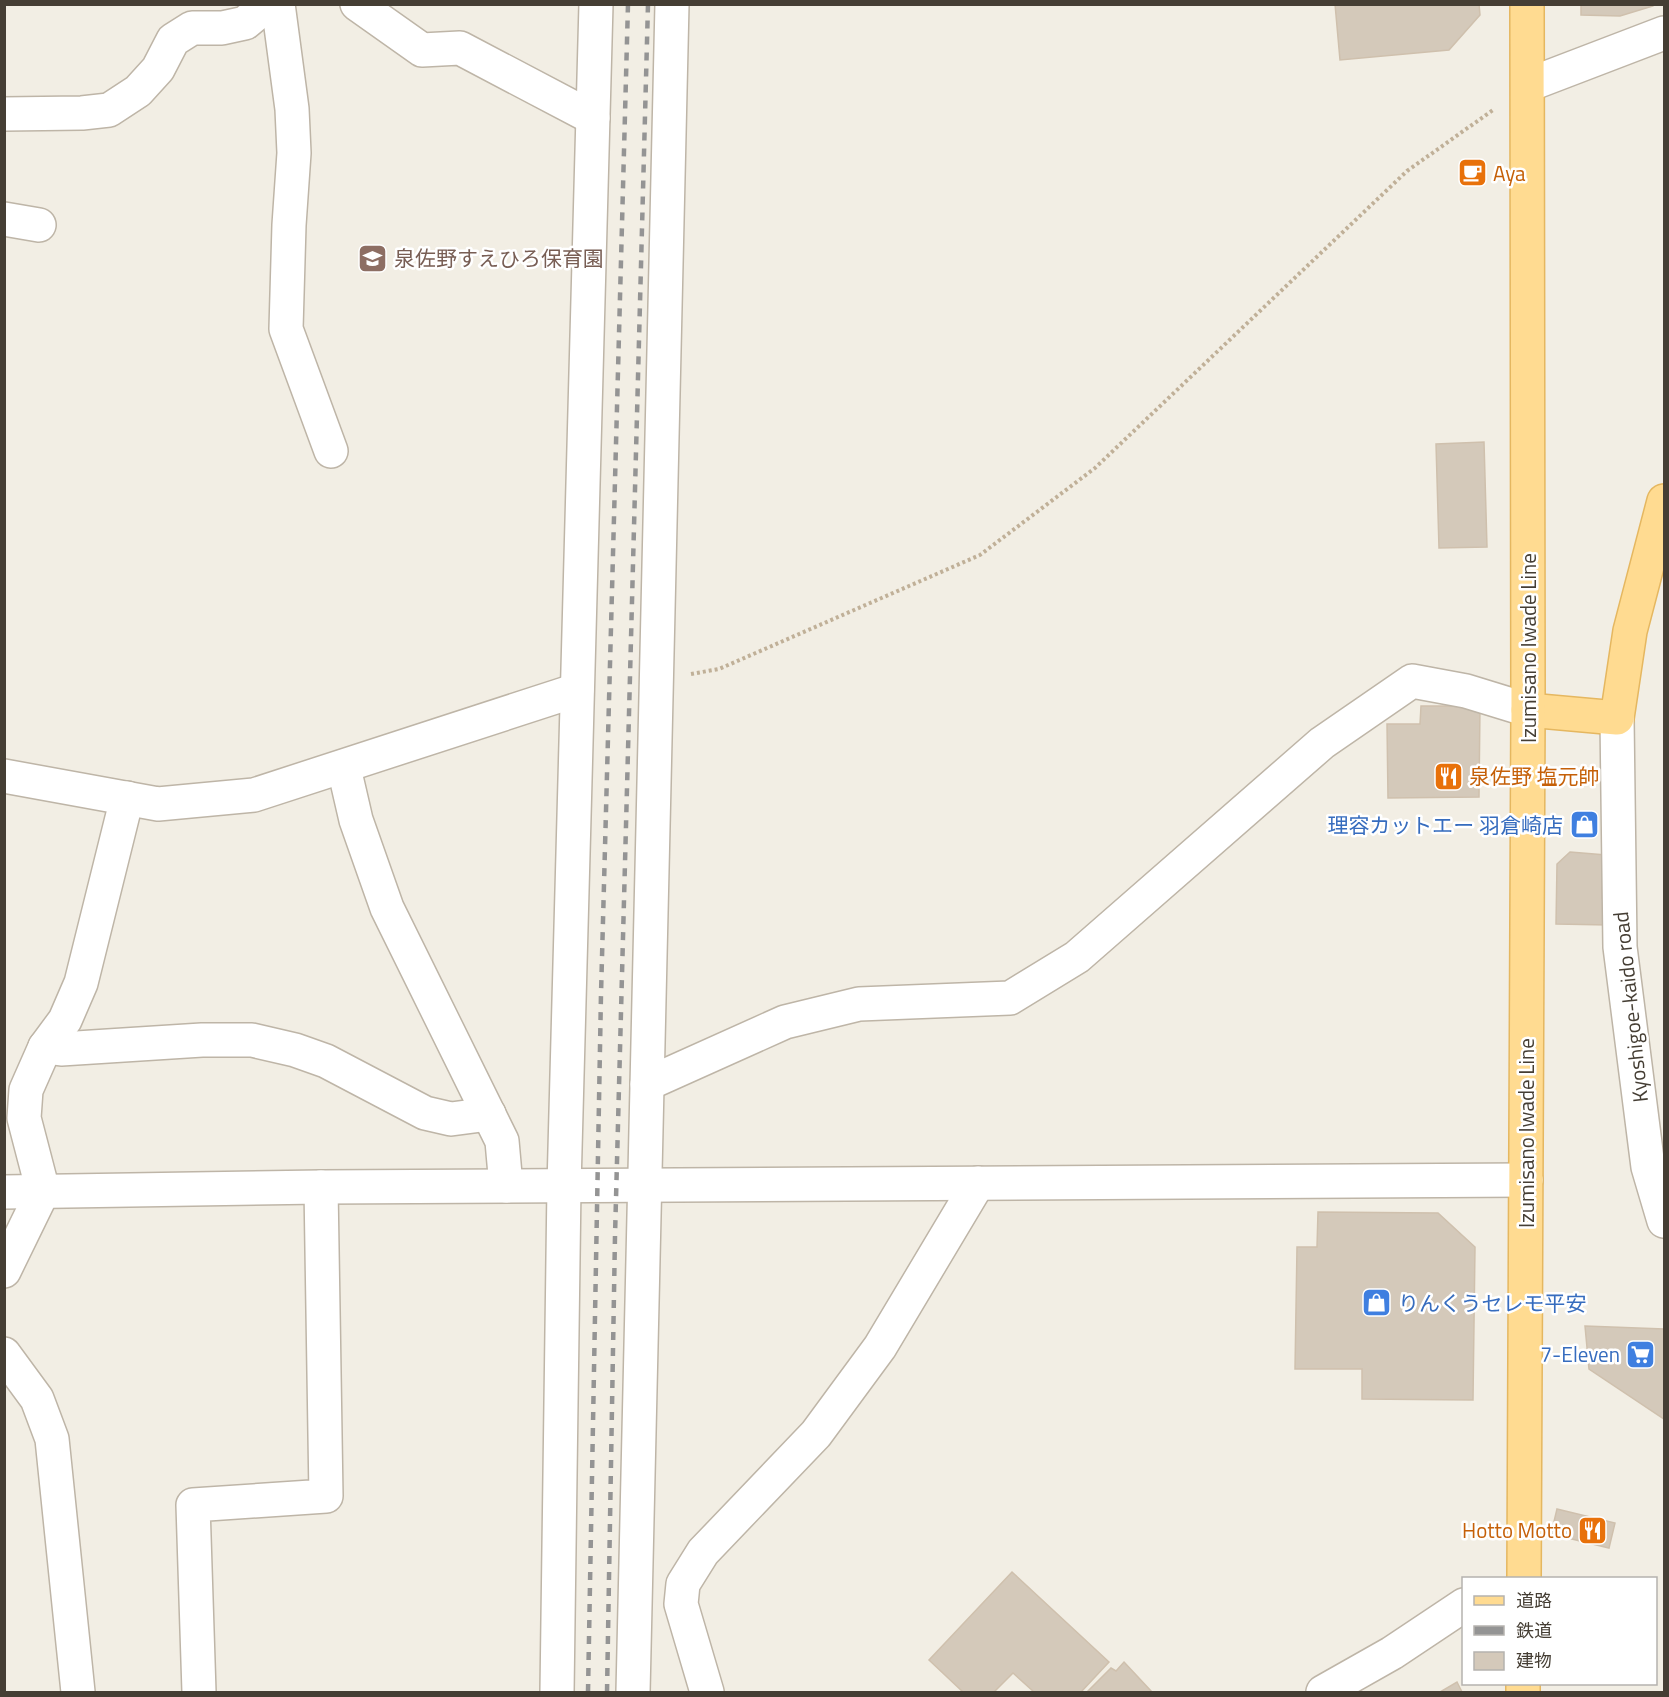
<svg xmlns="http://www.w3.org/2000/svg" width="1669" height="1697" font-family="'Titillium Web','Noto Sans JP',sans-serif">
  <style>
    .building { fill: #d4c9ba; stroke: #cfc0ad; stroke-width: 1.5 }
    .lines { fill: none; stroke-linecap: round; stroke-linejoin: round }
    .minor-casing { stroke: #beb5a7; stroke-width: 36 }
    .major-casing { stroke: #e5b760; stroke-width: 36 }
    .path { stroke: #c0b098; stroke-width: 4; stroke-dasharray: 3 3; stroke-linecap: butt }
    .minor { stroke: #fff; stroke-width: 33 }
    .major { stroke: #ffdb91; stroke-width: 33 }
    .rail { stroke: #949494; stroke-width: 4.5; stroke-dasharray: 8 8; stroke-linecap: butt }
    .labels { text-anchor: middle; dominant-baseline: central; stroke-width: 5; stroke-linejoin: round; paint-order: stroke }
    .food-label { font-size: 21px; fill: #c56008; stroke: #fff; text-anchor: start }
    .education-label { font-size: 21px; fill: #785e54; stroke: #fff; text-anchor: start }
    .street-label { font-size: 21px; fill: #453e34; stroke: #fff }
    .shop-label { font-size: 21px; fill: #366cbe; stroke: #fff; text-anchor: end }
  </style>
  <rect width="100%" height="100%" fill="#f2eee4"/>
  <!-- building -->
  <g class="building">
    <polygon points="1335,4 1479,4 1480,15 1449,50 1340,60"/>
    <polygon points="1581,4 1653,4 1653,6 1620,16 1581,15"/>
    <polygon points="1484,442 1487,547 1439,548 1436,444"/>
    <polygon points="1421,706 1480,706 1479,797 1388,798 1387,724 1420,724"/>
    <polygon points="1570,852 1606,855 1608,880 1602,881 1602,898 1609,897 1608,925 1556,924 1557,864"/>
    <polygon points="1318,1212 1438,1213 1475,1247 1473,1400 1362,1399 1362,1369 1295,1369 1297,1247 1317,1247"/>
    <polygon points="1585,1326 1664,1329 1664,1419 1589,1369"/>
    <polygon points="1557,1509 1615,1523 1609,1548 1551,1534"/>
    <polygon points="1012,1572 1109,1662 1081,1692 1034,1692 1013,1673 994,1692 963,1692 929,1660"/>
    <polygon points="1124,1662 1152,1692 1087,1692 1111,1668 1116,1671"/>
    <polygon points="1457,1682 1462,1692 1440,1692"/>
  </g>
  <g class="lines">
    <defs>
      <g id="minor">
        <polyline points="278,4 292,109 294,153 289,225 286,329 331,451"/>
        <polyline points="357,4 422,50 460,48 593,118"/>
        <polyline points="1528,85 1664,33"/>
        <polyline points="4,114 82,113 109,110 138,91 158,69 173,40 192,28 222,28 245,23 268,4"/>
        <polyline points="4,219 39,225"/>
        <polyline points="1617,718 1620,947 1648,1167 1664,1221"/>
        <polyline points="344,768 356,820 387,908 502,1141 506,1186"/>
        <polyline points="4,776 158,804 254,795 577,690"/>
        <polyline points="45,1047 61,1049 202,1040 252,1040 295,1050 326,1061 425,1113 451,1119 489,1114"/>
        <polyline points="647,1084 785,1022 859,1004 1010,998 1077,957 1322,743 1412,681 1466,691 1528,710"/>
        <polyline points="4,1192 321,1187 1526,1180"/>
        <polyline points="4,1271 43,1191 24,1118 26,1090 45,1047 65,1020 81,983 127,798"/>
        <polyline points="4,1354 37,1399 52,1439 78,1692"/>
        <polyline points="199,1692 193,1505 326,1496 321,1187"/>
        <polyline points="557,1692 564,1186 596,4"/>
        <polyline points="633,1692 672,4"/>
        <polyline points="707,1692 681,1604 683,1584 703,1552 816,1434 880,1347 978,1183"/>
        <polyline points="1323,1692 1392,1653 1464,1605"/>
      </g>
      <g id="major">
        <polyline points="1528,710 1617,718 1630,631 1664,501"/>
        <polyline points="1524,1578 1528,710 1527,4"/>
        <polyline points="1523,1692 1523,1684"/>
      </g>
    </defs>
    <!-- minor casing -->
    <use href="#minor" class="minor-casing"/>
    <!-- major casing -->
    <use href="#major" class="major-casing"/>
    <!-- path -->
    <polyline class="path" points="691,674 719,669 980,555 1095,468 1407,171 1493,110"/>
    <!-- minor -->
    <use href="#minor" class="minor"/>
    <!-- major -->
    <use href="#major" class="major"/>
    <!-- rail -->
    <g class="rail">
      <polyline points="588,1692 601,994 628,4"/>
      <polyline points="607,1692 615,1236 648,4"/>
    </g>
  </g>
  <!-- icons -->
  <defs>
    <symbol id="cafe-square" viewBox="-11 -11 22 22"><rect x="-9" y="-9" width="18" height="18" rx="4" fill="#e8710a" stroke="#fff"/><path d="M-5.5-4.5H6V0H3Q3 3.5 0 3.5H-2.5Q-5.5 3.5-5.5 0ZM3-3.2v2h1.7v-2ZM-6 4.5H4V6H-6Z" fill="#fff"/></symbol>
    <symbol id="school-square" viewBox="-11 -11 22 22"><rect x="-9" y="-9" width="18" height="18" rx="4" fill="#8d6e63" stroke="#fff"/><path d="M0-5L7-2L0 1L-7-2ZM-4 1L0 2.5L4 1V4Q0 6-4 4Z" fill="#fff"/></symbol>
    <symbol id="restaurant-square" viewBox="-11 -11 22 22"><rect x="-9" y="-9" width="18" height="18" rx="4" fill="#e8710a" stroke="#fff"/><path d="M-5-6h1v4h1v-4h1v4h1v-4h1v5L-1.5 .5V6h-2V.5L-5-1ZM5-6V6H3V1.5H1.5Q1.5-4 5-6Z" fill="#fff"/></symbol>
    <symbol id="shop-square" viewBox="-11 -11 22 22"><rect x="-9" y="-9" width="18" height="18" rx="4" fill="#3f7fe0" stroke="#fff"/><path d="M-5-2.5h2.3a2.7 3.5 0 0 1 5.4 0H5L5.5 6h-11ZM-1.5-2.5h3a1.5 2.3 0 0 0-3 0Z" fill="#fff"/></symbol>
    <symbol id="supermarket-square" viewBox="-11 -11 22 22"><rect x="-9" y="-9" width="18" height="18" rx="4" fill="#3f7fe0" stroke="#fff"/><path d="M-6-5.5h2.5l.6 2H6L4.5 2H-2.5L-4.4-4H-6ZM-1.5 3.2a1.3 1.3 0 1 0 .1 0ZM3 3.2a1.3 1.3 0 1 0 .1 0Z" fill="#fff"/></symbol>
  </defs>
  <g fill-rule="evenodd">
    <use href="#cafe-square" x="1456" y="156" width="33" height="33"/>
    <use href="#school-square" x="356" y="242" width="33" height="33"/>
    <use href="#restaurant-square" x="1432" y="760" width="33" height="33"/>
    <use href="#shop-square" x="1568" y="808" width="33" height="33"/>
    <use href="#shop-square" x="1360" y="1286" width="33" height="33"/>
    <use href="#supermarket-square" x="1624" y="1338" width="33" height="33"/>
    <use href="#restaurant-square" x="1576" y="1514" width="33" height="33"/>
  </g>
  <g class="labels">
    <!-- food labels -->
    <g class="food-label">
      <text x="1493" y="173">Aya</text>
      <text x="1469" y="776">泉佐野 塩元帥</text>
      <text x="1572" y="1530" text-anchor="end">Hotto Motto</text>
    </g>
    <!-- education labels -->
    <g class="education-label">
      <text x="394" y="258">泉佐野すえひろ保育園</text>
    </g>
    <!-- street labels -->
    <g class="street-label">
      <text transform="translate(1528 648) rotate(-90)">Izumisano Iwade Line</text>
      <text transform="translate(1630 1007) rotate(-96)">Kyoshigoe-kaido road</text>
      <text transform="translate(1526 1133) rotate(-90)">Izumisano Iwade Line</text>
    </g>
    <!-- shop labels -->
    <g class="shop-label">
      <text x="1563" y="825">理容カットエー 羽倉崎店</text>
      <text x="1398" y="1303" text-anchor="start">りんくうセレモ平安</text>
      <text x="1620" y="1354">7-Eleven</text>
    </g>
  </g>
  <!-- border -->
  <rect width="1669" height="1697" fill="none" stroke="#453e34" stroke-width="12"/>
  <!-- legend -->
  <rect x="1462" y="1577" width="195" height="108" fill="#ffffff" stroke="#b5b2ae" stroke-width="1.5"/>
  <rect x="1474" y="1596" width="30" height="9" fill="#ffdb91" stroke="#b5b2ae" stroke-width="1.5"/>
  <text x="1516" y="1607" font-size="18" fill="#453e34">道路</text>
  <rect x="1474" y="1626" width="30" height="9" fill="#949494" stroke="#b5b2ae" stroke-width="1.5"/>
  <text x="1516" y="1637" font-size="18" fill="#453e34">鉄道</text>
  <rect x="1474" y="1652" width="30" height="18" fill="#d4c9ba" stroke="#b5b2ae" stroke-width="1.5"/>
  <text x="1516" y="1667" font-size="18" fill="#453e34">建物</text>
</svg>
